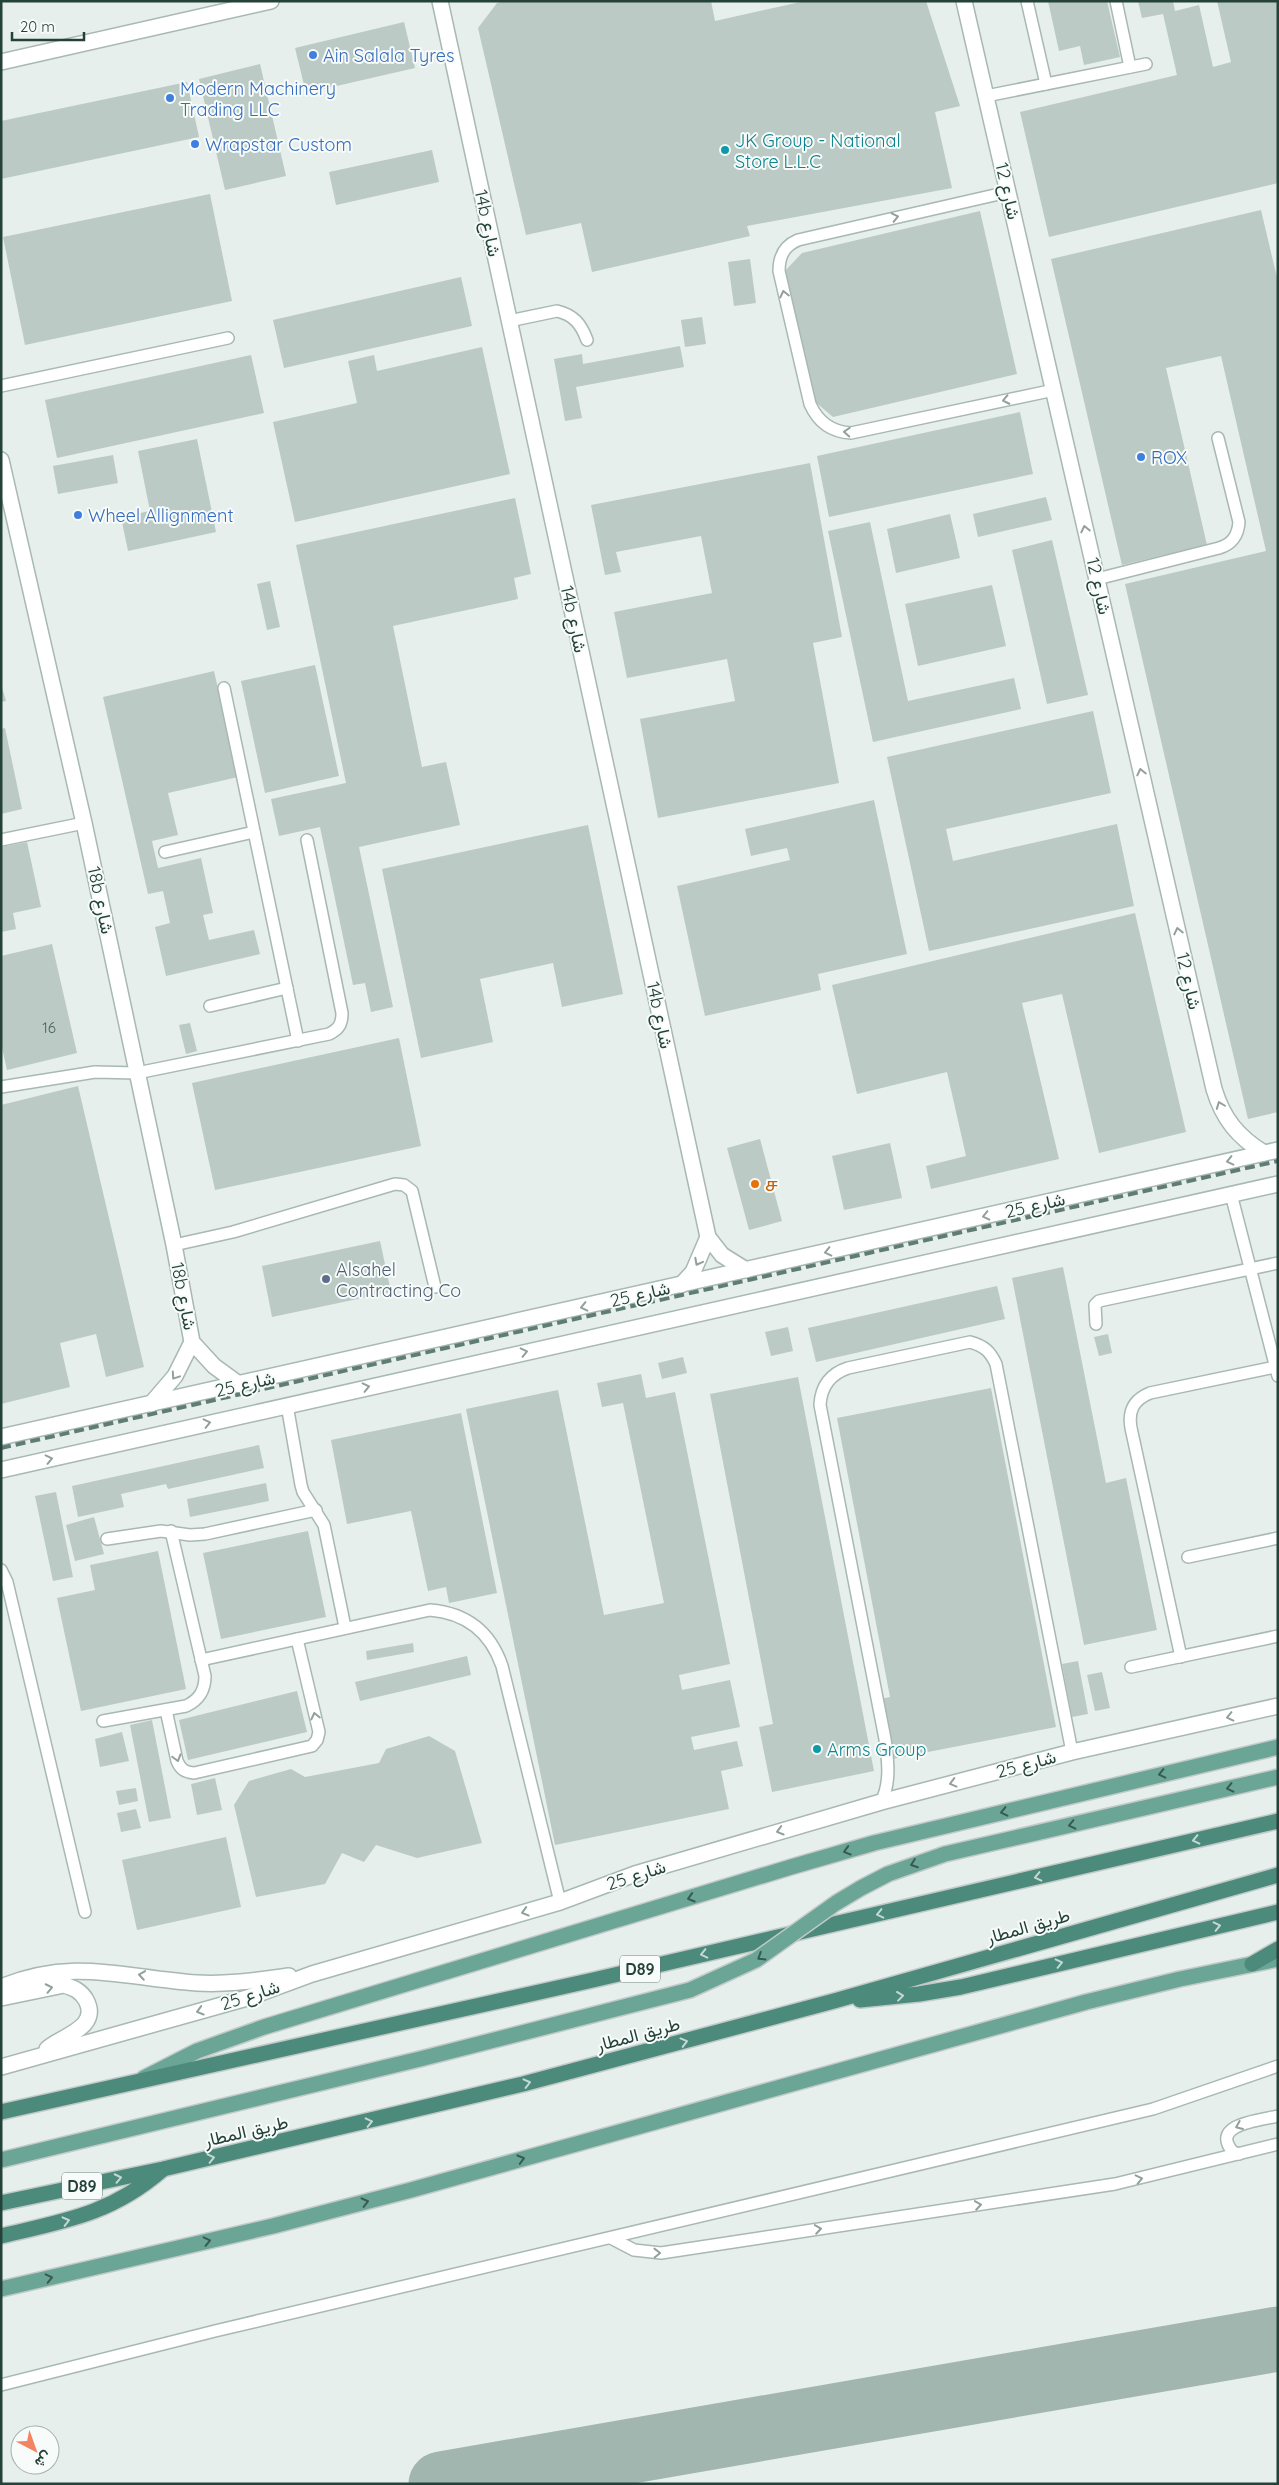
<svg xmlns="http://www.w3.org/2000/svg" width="1279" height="2485" font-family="Quicksand,Vazirmatn,'Noto Sans Tamil',sans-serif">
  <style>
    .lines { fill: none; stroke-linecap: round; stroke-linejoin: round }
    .taxiway { stroke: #a2b6b0; stroke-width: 65 }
    .building { fill: #bbcac4 }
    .service-casing { stroke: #a8b8b2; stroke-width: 14 }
    .minor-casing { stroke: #a8b8b2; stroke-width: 18 }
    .tertiary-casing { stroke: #a8b8b2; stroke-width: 18 }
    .primary-casing { stroke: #c2cac8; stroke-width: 18 }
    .trunk-casing { stroke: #c2cac8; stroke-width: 18 }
    .service { stroke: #fff; stroke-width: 11 }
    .minor { stroke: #fff; stroke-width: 15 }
    .tertiary { stroke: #fff; stroke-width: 15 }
    .primary { stroke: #6aa596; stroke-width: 15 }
    .trunk { stroke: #4c8a7c; stroke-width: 15 }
    .rail { stroke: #5f7d75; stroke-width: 4; stroke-dasharray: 10 5; stroke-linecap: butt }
    .primary-bridge-casing { stroke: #c2cac8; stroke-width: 18; stroke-linecap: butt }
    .primary-bridge { stroke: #6aa596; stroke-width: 15 }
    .oneway { stroke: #92a09c }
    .oneway2 { stroke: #365b51 }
    .oneway3 { stroke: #c4d9d4 }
    .shop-dot { fill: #3f7fe0; stroke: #f7fbf9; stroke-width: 2 }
    .culture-dot { fill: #0f9aa8; stroke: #f7fbf9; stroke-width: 2 }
    .food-dot { fill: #e8710a; stroke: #f7fbf9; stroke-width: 2 }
    .service-dot { fill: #5c6f8a; stroke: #f7fbf9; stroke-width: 2 }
    .labels { text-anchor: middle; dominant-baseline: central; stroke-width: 4; stroke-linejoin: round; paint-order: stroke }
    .number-label { font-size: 15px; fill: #4a645c }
    .shield { fill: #f7fbf9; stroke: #637a73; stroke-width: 1 }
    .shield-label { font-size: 16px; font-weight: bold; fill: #24423a }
    .shop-label { font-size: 18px; fill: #366cbe; stroke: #f7fbf9; text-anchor: start }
    .culture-label { font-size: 18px; fill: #0d838f; stroke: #f7fbf9; text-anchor: start }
    .street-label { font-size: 18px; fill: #24423a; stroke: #f7fbf9 }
    .food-label { font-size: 18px; fill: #c56008; stroke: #f7fbf9; text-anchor: start }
    .service-label { font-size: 18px; fill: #4e5e75; stroke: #f7fbf9; text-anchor: start }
  </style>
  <rect width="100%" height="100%" fill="#e6efeb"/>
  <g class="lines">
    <!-- taxiway -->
    <polyline class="taxiway" points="441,2484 1278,2339"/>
  </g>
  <!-- building -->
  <g class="building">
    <polygon points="503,1 711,1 715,21 805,1 926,1 960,106 935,112 952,188 747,226 750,236 592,272 581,223 526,235 478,28 497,3"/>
    <polygon points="1048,1 1107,1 1120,57 1084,65 1080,46 1059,51"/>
    <polygon points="1138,1 1173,1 1175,11 1199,5 1213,67 1231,62 1217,1 1278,1 1278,183 1049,237 1020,112 1177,75 1163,14 1142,18"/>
    <polygon points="404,22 415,68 306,93 295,48"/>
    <polygon points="260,64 286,176 225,190 199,79"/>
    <polygon points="187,82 199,137 1,179 1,121"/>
    <polygon points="432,150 439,182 336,205 329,172"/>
    <polygon points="210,194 232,301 25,345 3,237"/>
    <polygon points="1261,210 1278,282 1278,1112 1248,1119 1125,584 1266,551 1221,356 1166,368 1207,545 1122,565 1051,259"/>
    <polygon points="980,211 1017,374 833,417 813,400 784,272 802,253"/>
    <polygon points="750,259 756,303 734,306 728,262"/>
    <polygon points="461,277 472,326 284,368 273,320"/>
    <polygon points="702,317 706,344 685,347 681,320"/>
    <polygon points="680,346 684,367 576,387 582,418 565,421 554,359 582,354 583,364"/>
    <polygon points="482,347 510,474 295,522 273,422 357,403 348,361 374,355 377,371"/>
    <polygon points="251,355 264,413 57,458 45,400"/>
    <polygon points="1020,412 1033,474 829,517 817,456"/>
    <polygon points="197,439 216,532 128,551 121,517 150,511 138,451"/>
    <polygon points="113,455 118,483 58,494 53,466"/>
    <polygon points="810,463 842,637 813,643 839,783 658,818 640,719 735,701 727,659 627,678 614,612 712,593 701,536 616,552 621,572 605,575 591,505"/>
    <polygon points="1046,497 1052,520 978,537 973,514"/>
    <polygon points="515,498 531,574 514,578 518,599 393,626 422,767 446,762 460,825 359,847 393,1007 371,1012 365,983 353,985 320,827 279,836 271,799 346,783 296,545"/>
    <polygon points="950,514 960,558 896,573 887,529"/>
    <polygon points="870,522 908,701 1014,678 1021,709 873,742 828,531"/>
    <polygon points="1052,540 1088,695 1047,704 1012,550"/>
    <polygon points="270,581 280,627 267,630 257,584"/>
    <polygon points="992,585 1006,646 918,666 905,604"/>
    <polygon points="315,665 339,776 265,793 241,681"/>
    <polygon points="214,671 238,777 168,793 178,835 152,841 158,868 201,858 213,913 203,915 209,940 254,930 260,954 166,976 155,927 170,923 163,891 148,894 103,697"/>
    <polygon points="1,684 6,701 1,702"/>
    <polygon points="1093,711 1111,793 946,829 953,861 1117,824 1134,906 929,951 887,757"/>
    <polygon points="5,728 22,809 1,814 1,729"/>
    <polygon points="874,800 907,954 818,974 821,990 705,1016 677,886 790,860 787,848 751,856 745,829"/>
    <polygon points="588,825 623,994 562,1007 553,963 480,979 493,1042 421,1058 382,869"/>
    <polygon points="27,842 41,907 13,913 16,929 1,932 1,847"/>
    <polygon points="1135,913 1186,1132 1099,1153 1062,994 1022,1003 1059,1159 931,1189 926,1166 966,1156 947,1072 857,1094 832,985"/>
    <polygon points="52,944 77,1053 7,1070 1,1043 1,956"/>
    <polygon points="190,1023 197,1051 186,1054 179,1025"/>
    <polygon points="399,1038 421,1146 215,1190 192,1083"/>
    <polygon points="78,1086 144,1367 106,1377 96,1334 60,1343 70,1387 1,1404 1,1105"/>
    <polygon points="760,1139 782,1221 749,1230 727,1148"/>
    <polygon points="890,1143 902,1198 844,1210 832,1156"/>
    <polygon points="380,1241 391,1292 272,1317 262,1266"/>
    <polygon points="1063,1267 1106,1483 1126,1478 1157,1630 1084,1645 1012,1278"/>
    <polygon points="997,1286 1005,1319 816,1362 808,1328"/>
    <polygon points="788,1327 793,1351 771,1356 765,1332"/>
    <polygon points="1108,1334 1112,1353 1099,1356 1094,1337"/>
    <polygon points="683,1357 687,1373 662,1379 658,1363"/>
    <polygon points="641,1374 646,1398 675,1392 730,1664 679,1675 682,1690 730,1680 740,1727 691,1737 694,1750 737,1741 743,1766 721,1771 729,1809 555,1845 466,1409 558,1390 604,1615 664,1603 623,1403 602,1407 597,1383"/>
    <polygon points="798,1377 874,1771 772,1792 759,1727 773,1724 710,1394"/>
    <polygon points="991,1388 1056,1727 892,1759 881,1699 890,1697 837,1418"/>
    <polygon points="461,1413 497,1593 449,1603 446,1587 428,1591 411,1511 347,1524 331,1440"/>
    <polygon points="259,1445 264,1468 168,1489 166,1484 121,1494 124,1507 78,1517 72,1486"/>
    <polygon points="266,1483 269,1501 190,1517 187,1499"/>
    <polygon points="56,1492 73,1577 53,1581 35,1496"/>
    <polygon points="94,1517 104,1554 75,1561 66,1525"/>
    <polygon points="308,1531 326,1617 221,1639 203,1553"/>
    <polygon points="158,1551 186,1689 81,1711 57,1598 95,1590 90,1565"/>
    <polygon points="413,1643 414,1652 367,1660 366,1651"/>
    <polygon points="467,1656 471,1675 360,1701 355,1682"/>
    <polygon points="1078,1661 1088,1714 1072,1717 1062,1664"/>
    <polygon points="1102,1672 1110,1708 1095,1711 1087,1675"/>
    <polygon points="297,1691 307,1732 188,1760 179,1720"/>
    <polygon points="152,1720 171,1818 149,1822 130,1725"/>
    <polygon points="122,1732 129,1761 100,1767 95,1739"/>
    <polygon points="429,1736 455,1751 482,1843 417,1858 376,1845 364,1862 342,1853 325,1884 256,1897 234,1805 249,1781 291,1769 305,1777 379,1763 386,1749"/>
    <polygon points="215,1778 222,1810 197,1815 191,1784"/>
    <polygon points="136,1788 138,1801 119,1805 116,1791"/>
    <polygon points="136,1809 141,1828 121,1832 117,1813"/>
    <polygon points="226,1837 241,1907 137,1930 122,1860"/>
  </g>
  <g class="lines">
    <defs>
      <g id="service">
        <polyline points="1027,1 1046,84"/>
        <polyline points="1116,1 1130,67"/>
        <polyline points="986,96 1146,64"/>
        <path d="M1008,192L798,240C784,246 779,256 779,271L810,404C818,422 831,432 851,433L1054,390"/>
        <path d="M509,321L557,311C574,315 581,324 587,340"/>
        <polyline points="1,386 228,338"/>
        <path d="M1097,579L1219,548C1232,544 1238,536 1239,522L1218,438"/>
        <polyline points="224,688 298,1041"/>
        <polyline points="1,840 84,823"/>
        <polyline points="165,852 254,832"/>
        <polyline points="210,1006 287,988"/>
        <path d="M1,1087L95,1072L137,1073L329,1034C339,1029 342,1024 342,1013L307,840"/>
        <polyline points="1231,1194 1278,1376"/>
        <polyline points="174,1245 233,1232 395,1184 404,1185 412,1191 435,1287"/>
        <polyline points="1096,1324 1095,1305 1099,1301 1278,1263"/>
        <polyline points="287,1405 301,1485 303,1492 324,1525 345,1627"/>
        <polyline points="107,1539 161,1531 190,1535 205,1534 316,1510"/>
        <polyline points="1188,1557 1278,1538"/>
        <polyline points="1,1570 7,1582 85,1912"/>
        <path d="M1181,1657L1131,1428C1128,1411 1133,1400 1150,1393L1275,1367"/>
        <path d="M201,1660L430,1610C466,1613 490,1631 502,1666L560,1902"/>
        <polyline points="1131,1667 1278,1636"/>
        <path d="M166,1710L177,1761C181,1770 185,1772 194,1773L312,1746L317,1740L319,1732L297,1639"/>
        <path d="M103,1721L186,1706C199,1700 205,1691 205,1676L171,1531"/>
        <path d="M881,1802C891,1783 888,1760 885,1739L820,1405C821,1386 830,1374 848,1368L970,1342C984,1346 990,1351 996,1364L1072,1752"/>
        <path d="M1239,2154L1233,2152C1209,2124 1261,2120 1278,2116"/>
        <polyline points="611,2238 634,2250 661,2253 1115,2184 1278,2144"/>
        <polyline points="1,2385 215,2331 1153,2109 1278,2066"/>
      </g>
      <g id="minor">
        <polyline points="440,1 708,1237 722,1255 746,1270"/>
        <path d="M964,1L1214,1089C1223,1119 1238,1137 1264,1153"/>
        <polyline points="1,62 271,1"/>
        <polyline points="1,460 84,823 174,1245 192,1342 214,1366 240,1385"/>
        <polyline points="681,1285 693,1272 708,1237"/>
        <polyline points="151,1404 175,1376 192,1342"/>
        <polyline points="1,1437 1278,1150"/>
        <polyline points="1,1470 1278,1184"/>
      </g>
      <g id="tertiary">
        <path d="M1,1987C75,1957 123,1978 197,1983C228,1985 258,1980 289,1976"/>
        <path d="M1,1998L64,1985C74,1988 81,1991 86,2000C101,2028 61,2036 47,2049"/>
        <polyline points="1,2067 247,1998 312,1974 560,1902 635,1874 881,1802 1072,1752 1278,1706"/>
      </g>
      <g id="primary">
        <polyline points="144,2078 197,2051 264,2027 791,1867 874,1843 1278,1747"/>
        <polyline points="1,2289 273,2226 411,2190 1086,2002 1180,1979 1278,1959"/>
      </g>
      <g id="trunk">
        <polyline points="1252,1964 1278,1949"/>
        <polyline points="860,2000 919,1994 961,1987 1278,1912"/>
        <polyline points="1,2112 593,1980 1278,1821"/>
        <polyline points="1,2203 163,2169 523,2084 834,2001 1278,1875"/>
        <path d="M1,2236C65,2221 111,2214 162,2170"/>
      </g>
    </defs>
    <!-- service casing -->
    <use href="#service" class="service-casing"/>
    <!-- minor casing -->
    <use href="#minor" class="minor-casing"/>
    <!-- tertiary casing -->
    <use href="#tertiary" class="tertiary-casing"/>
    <!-- primary casing -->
    <use href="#primary" class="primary-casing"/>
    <!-- trunk casing -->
    <use href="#trunk" class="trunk-casing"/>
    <!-- service -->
    <use href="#service" class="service"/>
    <!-- minor -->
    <use href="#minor" class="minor"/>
    <!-- tertiary -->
    <use href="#tertiary" class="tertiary"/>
    <!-- primary -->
    <use href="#primary" class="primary"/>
    <!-- trunk -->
    <use href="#trunk" class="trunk"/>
    <!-- rail -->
    <polyline class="rail" points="1,1448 1278,1161"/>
    <defs>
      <polyline id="primary-bridge" points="1,2160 420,2059 690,1990 756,1960 836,1903 861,1888 888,1874 945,1854 1278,1777"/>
    </defs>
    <!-- primary-bridge casing -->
    <use href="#primary-bridge" class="primary-bridge-casing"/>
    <!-- primary-bridge -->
    <use href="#primary-bridge" class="primary-bridge"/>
  </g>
  <!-- one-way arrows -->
  <defs><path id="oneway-chevron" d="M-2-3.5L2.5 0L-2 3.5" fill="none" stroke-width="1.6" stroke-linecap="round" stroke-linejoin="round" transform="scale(1.25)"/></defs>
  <g class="oneway">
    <use href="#oneway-chevron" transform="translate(895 217) rotate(-13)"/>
    <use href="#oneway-chevron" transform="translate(784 294) rotate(-103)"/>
    <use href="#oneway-chevron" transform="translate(1006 400) rotate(168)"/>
    <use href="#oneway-chevron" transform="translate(847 432) rotate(-177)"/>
    <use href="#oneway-chevron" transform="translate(1085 529) rotate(-103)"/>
    <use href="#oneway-chevron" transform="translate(1141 772) rotate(-103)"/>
    <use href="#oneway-chevron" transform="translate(1178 931) rotate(-103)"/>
    <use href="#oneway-chevron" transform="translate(1220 1105) rotate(-111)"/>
    <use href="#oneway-chevron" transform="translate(1230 1161) rotate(167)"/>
    <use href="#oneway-chevron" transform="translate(986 1216) rotate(167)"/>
    <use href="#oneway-chevron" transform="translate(828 1252) rotate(167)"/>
    <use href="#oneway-chevron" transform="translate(698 1262) rotate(118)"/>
    <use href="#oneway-chevron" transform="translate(584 1307) rotate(167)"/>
    <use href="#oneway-chevron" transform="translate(524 1352) rotate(-13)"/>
    <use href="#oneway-chevron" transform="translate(175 1376) rotate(124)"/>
    <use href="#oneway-chevron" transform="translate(366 1387) rotate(-13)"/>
    <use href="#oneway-chevron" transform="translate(207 1423) rotate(-13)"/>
    <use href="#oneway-chevron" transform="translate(49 1459) rotate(-13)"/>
    <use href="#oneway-chevron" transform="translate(315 1716) rotate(-103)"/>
    <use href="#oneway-chevron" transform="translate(1230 1717) rotate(167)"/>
    <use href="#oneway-chevron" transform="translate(177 1758) rotate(74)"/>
    <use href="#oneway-chevron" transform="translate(953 1783) rotate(165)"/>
    <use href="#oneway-chevron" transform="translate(780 1831) rotate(164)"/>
    <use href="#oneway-chevron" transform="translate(525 1912) rotate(164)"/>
    <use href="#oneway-chevron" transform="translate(142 1975) rotate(-171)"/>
    <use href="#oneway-chevron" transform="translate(49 1988) rotate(-12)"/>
    <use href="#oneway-chevron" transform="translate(200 2011) rotate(164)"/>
    <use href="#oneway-chevron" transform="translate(1239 2126) rotate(157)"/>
    <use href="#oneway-chevron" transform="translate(1139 2179) rotate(-13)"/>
    <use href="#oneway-chevron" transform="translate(978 2205) rotate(-9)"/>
    <use href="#oneway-chevron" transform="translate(818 2229) rotate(-9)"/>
    <use href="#oneway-chevron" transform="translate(657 2253) rotate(-1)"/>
  </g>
  <g class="oneway2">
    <use href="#oneway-chevron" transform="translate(1162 1774) rotate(167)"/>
    <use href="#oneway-chevron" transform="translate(1230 1788) rotate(167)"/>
    <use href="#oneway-chevron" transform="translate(1004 1812) rotate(167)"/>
    <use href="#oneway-chevron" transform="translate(1072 1825) rotate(167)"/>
    <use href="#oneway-chevron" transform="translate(847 1851) rotate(164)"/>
    <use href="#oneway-chevron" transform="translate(914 1864) rotate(160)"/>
    <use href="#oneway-chevron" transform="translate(691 1898) rotate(163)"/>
    <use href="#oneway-chevron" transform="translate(761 1957) rotate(148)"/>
    <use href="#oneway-chevron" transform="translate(521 2159) rotate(-16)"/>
    <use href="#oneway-chevron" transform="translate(365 2202) rotate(-14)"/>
    <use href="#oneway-chevron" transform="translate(207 2241) rotate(-13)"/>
    <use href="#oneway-chevron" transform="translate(49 2278) rotate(-13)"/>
  </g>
  <g class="oneway3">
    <use href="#oneway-chevron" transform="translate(1196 1840) rotate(167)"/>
    <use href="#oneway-chevron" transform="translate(1038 1877) rotate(167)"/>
    <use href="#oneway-chevron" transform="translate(880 1914) rotate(167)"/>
    <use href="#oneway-chevron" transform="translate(1217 1926) rotate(-13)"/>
    <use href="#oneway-chevron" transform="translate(704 1954) rotate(167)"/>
    <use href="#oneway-chevron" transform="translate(1059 1963) rotate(-13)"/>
    <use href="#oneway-chevron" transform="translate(900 1996) rotate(-7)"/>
    <use href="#oneway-chevron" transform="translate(684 2042) rotate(-15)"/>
    <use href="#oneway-chevron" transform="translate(527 2083) rotate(-14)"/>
    <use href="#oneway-chevron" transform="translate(369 2122) rotate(-13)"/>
    <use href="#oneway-chevron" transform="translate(211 2158) rotate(-13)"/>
    <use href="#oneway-chevron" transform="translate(118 2178) rotate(-12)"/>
    <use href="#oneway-chevron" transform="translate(66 2221) rotate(-14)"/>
  </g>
  <!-- markers -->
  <g class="shop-dot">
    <circle cx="313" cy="55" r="5"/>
    <circle cx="170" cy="98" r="5"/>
    <circle cx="195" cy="144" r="5"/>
    <circle cx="1141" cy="457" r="5"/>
    <circle cx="78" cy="515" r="5"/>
  </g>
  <g class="culture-dot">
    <circle cx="725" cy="150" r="5"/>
    <circle cx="817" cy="1749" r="5"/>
  </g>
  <circle class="food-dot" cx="755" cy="1184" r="5"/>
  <circle class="service-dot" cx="326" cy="1279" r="5"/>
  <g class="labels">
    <!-- number labels -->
    <g class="number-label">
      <text x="49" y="1027">16</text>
    </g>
    <!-- shield labels -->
    <g class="shield">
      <rect x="620" y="1955.5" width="40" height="27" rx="4"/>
      <rect x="62" y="2172.5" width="40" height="27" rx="4"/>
    </g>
    <g class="shield-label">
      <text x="640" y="1969">D89</text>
      <text x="82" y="2186">D89</text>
    </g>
    <!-- shop labels -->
    <g class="shop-label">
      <text x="323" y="55">Ain Salala Tyres</text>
      <text x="180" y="88">Modern Machinery<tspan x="180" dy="21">Trading LLC</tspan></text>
      <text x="205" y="144">Wrapstar Custom</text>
      <text x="1151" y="457">ROX</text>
      <text x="88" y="515">Wheel Allignment</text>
    </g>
    <!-- culture labels -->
    <g class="culture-label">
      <text x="735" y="140">JK Group - National<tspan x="735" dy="21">Store L.L.C</tspan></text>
      <text x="827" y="1749">Arms Group</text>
    </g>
    <!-- street labels -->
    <g class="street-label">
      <text transform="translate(1008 191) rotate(77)">شارع 12</text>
      <text transform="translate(488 223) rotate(78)">14b شارع</text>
      <text transform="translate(1099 586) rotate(77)">شارع 12</text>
      <text transform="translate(574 619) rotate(78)">14b شارع</text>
      <text transform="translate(101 900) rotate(78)">18b شارع</text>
      <text transform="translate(1189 981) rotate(77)">شارع 12</text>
      <text transform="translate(660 1015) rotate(78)">14b شارع</text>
      <text transform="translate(1035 1205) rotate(-13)">شارع 25</text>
      <text transform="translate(640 1294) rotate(-13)">شارع 25</text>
      <text transform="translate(184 1296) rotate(79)">18b شارع</text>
      <text transform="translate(245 1384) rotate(-13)">شارع 25</text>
      <text transform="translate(1026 1764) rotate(-15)">شارع 25</text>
      <text transform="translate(636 1875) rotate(-18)">شارع 25</text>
      <text transform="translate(1028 1926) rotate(-16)">طريق المطار</text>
      <text transform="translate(250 1995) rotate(-18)">شارع 25</text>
      <text transform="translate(638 2034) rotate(-15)">طريق المطار</text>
      <text transform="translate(246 2131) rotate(-13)">طريق المطار</text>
    </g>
    <!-- food labels -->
    <g class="food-label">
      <text x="765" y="1184">ச</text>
    </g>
    <!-- service labels -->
    <g class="service-label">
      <text x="336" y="1269">Alsahel<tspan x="336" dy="21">Contracting Co</tspan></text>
    </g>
  </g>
  <!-- border -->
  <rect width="1279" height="2485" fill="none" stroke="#24423a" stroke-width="5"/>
  <!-- north arrow -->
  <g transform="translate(35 2450) rotate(139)"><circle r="24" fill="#f7fbf9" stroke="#a3b1ad"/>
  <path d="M0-4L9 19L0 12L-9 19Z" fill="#f4845f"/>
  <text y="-8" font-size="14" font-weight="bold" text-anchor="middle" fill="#24423a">ش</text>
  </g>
  <!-- scale -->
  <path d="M12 32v8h72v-8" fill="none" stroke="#24423a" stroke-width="2.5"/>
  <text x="20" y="32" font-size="15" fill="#24423a" stroke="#f7fbf9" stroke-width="4" paint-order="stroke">20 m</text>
</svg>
